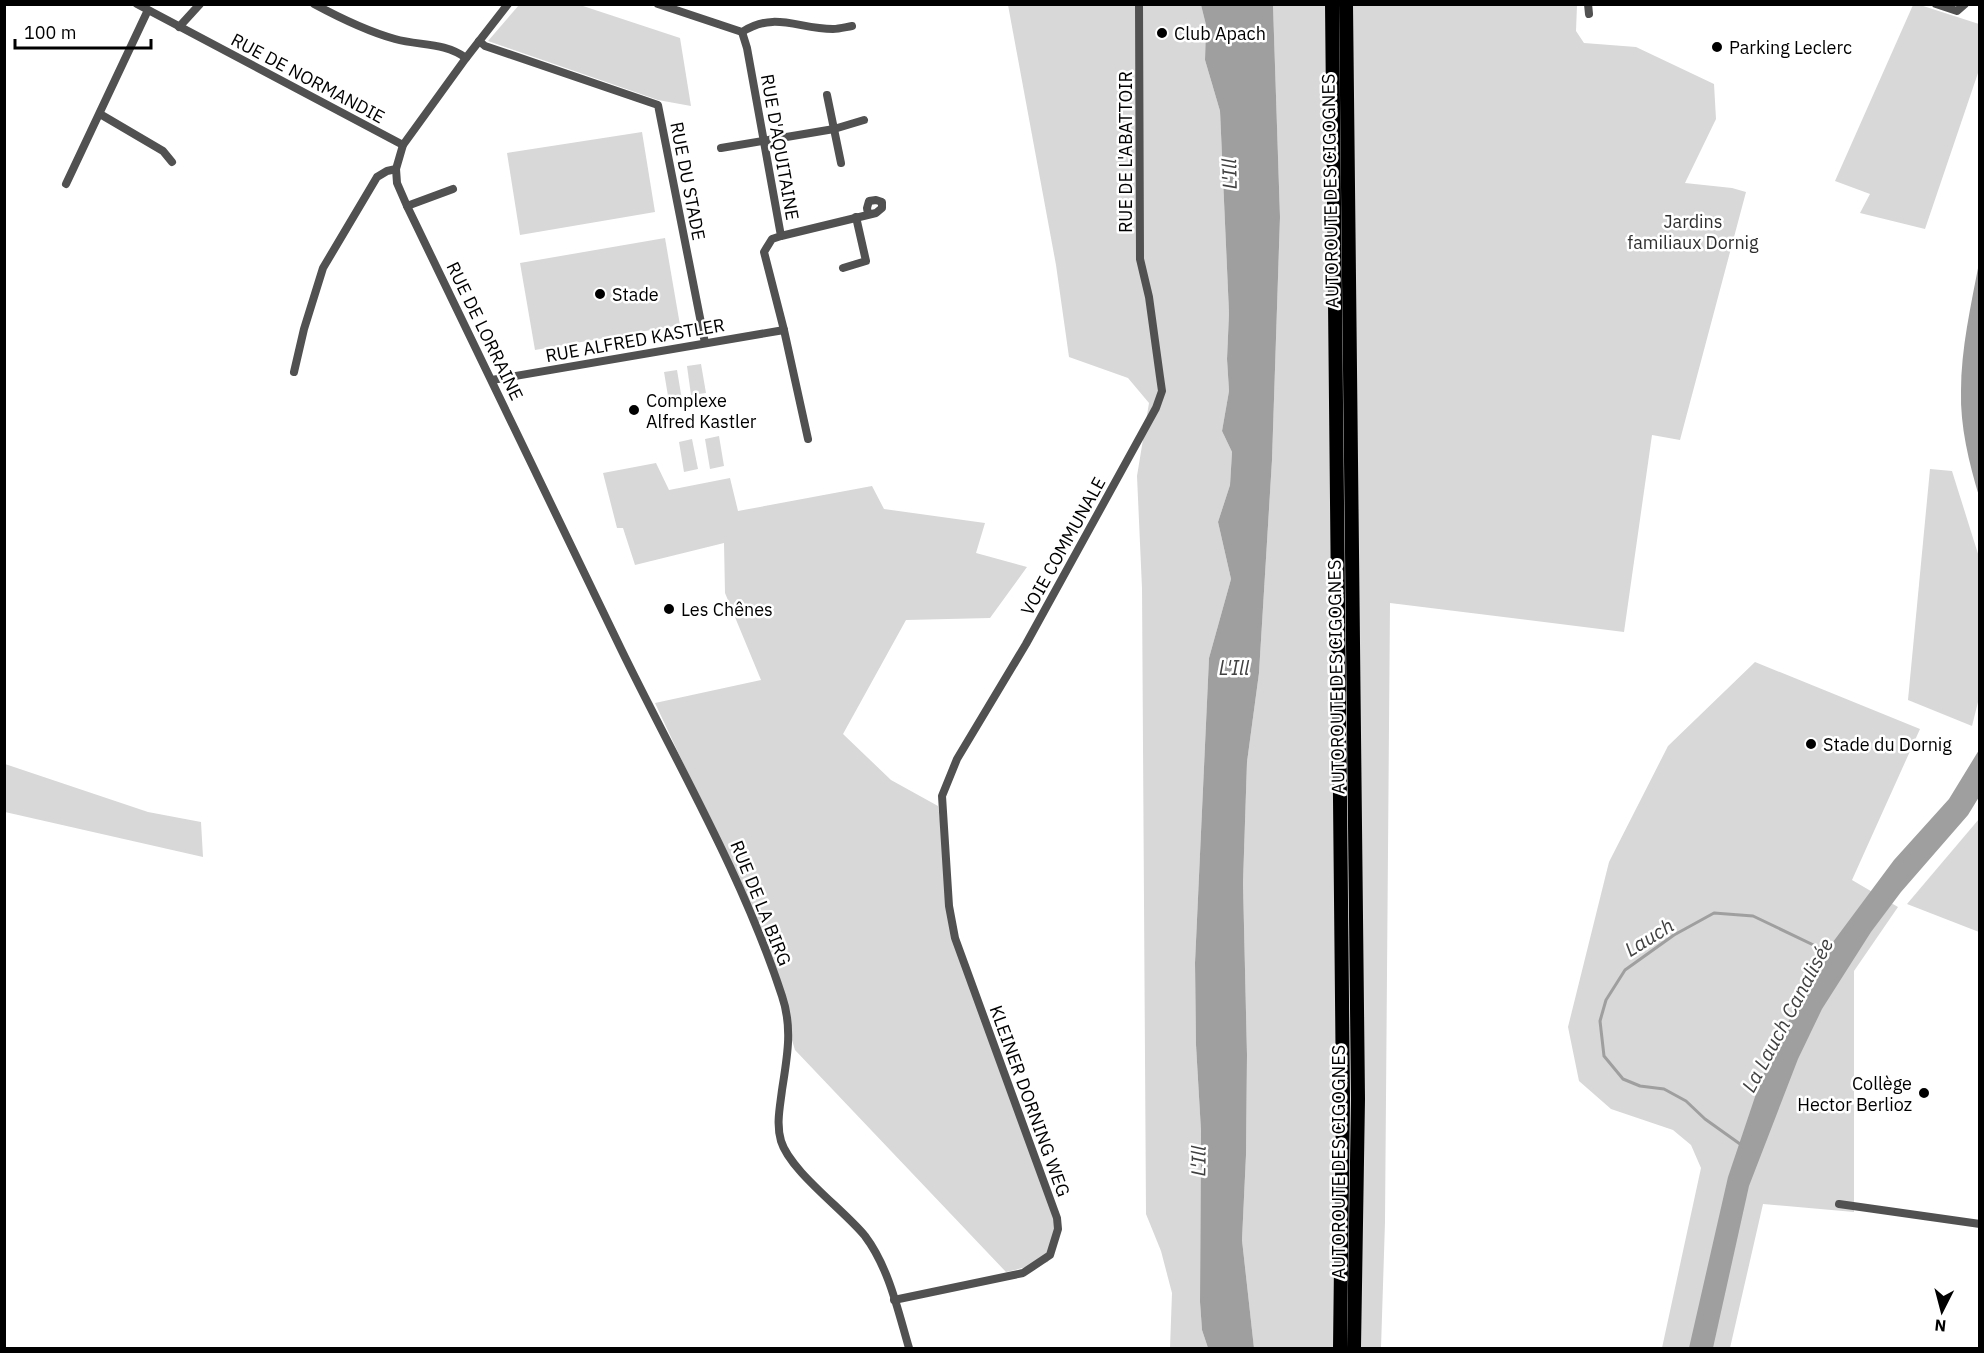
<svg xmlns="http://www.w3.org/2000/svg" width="1984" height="1353" font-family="'IBM Plex Sans',sans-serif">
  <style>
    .green { fill: #d8d8d8 }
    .water { fill: #9f9f9f }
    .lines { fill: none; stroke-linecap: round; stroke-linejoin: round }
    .stream { stroke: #9f9f9f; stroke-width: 3 }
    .motorway-casing { stroke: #dbdbdb; stroke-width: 16 }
    .minor { stroke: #515151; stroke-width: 8 }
    .motorway { stroke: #000; stroke-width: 14 }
    .poi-dot { fill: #000; stroke: #fff; stroke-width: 2 }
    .labels { text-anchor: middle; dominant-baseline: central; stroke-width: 5; stroke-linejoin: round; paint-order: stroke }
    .poi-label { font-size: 18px; fill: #000; stroke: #fff; text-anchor: start }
    .street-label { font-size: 18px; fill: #000; stroke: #fff }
    .park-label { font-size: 18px; fill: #2f2f2f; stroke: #fff }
    .water-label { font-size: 20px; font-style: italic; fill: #404040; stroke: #fff }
  </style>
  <rect width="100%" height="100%" fill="#fff"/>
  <!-- green -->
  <g class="green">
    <polygon points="519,5 580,5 680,38 691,106 658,100 488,41"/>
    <polygon points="1008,5 1201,5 1206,25 1205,60 1220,111 1229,313 1227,359 1229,391 1222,431 1232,452 1230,485 1218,522 1231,579 1209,658 1195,963 1196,1045 1201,1131 1200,1302 1202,1330 1208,1348 1170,1348 1172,1293 1161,1251 1146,1214 1142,588 1137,476 1149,403 1128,378 1069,357 1056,265"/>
    <polygon points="1273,5 1577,5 1576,31 1584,43 1636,47 1714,84 1716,119 1685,183 1732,188 1746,192 1680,440 1652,435 1624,632 1390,603 1385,1222 1381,1348 1254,1348 1242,1240 1246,1155 1247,1055 1243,883 1247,762 1259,673 1272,460 1280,217"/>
    <polygon points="1913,5 1920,5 1979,24 1979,70 1925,229 1860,213 1870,194 1835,181"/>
    <polygon points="642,132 655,212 520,235 507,153"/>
    <polygon points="665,238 680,325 535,350 520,263"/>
    <polygon points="701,364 706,393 691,395 687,366"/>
    <polygon points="677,370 682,400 669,402 664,372"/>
    <polygon points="719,436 724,466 710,469 705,439"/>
    <polygon points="692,439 698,469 684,472 679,442"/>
    <polygon points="656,463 669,490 730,478 738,511 872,486 884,509 985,523 976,553 1027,567 990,618 906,620 843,734 891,780 938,806 958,942 1056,1222 1048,1262 1006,1272 795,1050 752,910 655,703 761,680 725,593 724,543 635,565 623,528 617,528 603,473"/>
    <polygon points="1930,469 1952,471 1979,557 1979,698 1972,726 1908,700"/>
    <polygon points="1755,662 1920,729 1852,880 1898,907 1854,971 1854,1212 1763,1204 1730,1348 1662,1348 1701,1168 1691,1145 1673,1130 1611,1109 1579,1081 1568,1027 1609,862 1668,746"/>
    <polygon points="5,764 148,812 201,822 203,857 5,812"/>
    <polygon points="1979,819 1979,932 1907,904"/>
  </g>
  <!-- water -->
  <g class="water">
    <polygon points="1201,5 1273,5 1280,217 1272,460 1259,673 1247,762 1243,883 1247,1055 1246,1155 1242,1240 1254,1348 1208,1348 1202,1330 1200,1302 1201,1131 1196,1045 1195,963 1209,658 1231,579 1218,522 1230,485 1232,452 1222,431 1229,391 1227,359 1229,313 1220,111 1205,60 1206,25"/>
    <path d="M1979,263V496C1969,463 1960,426 1961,391C1961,349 1971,305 1979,263Z"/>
    <polygon points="1979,750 1979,797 1968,815 1901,892 1871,932 1822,1009 1798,1059 1749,1186 1713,1348 1689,1348 1728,1177 1759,1085 1781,1035 1830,946 1894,860 1949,799"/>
  </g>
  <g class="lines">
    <!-- stream -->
    <polyline class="stream" points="1740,1144 1705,1119 1686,1101 1664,1089 1640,1086 1623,1079 1604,1056 1600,1021 1606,1000 1625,970 1674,935 1714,913 1753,916 1828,952"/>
    <defs>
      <g id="motorway">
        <polyline points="1332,4 1343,1098 1340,1348"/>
        <polyline points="1346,4 1358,1099 1354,1348"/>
      </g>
    </defs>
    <!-- motorway casing -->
    <use href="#motorway" class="motorway-casing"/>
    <!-- minor -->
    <g class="minor">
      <polyline points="137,4 403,145"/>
      <path d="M314,4C340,18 366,31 395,39C420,46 444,42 466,58"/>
      <path d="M658,4L742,32C775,11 798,29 833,29C839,29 846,27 852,26"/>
      <polyline points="1588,4 1589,14"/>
      <polyline points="1936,4 1957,11 1965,4"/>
      <polyline points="179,27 200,4"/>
      <polyline points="742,32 747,48 781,236 772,239 764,252 784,330 808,439"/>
      <polyline points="479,41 485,46 658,105 705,343"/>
      <polyline points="827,95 841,163"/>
      <polyline points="100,114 163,151 172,162"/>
      <polyline points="721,148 834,129 864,120"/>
      <path d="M396,169L397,183L407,206C479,353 549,502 621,649C677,764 742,874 782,996C793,1028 787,1058 782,1090C780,1107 776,1124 781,1141C790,1171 844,1210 865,1236C889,1268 898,1311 909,1348"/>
      <polyline points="66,184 148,10"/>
      <polyline points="407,206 453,189"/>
      <polyline points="781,236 876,213 882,208 882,202 876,200 869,201 867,208 868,214"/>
      <polyline points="843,268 866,261 856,217"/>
      <polyline points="294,372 304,329 323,268 377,177 387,171 396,169 403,145 466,58 508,4"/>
      <polyline points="492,380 784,330"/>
      <polyline points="1839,1204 1980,1224"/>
      <polyline points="894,1300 1023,1273 1050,1255 1058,1229 1057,1218 955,938 949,906 942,796 957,759 1026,644 1156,408 1162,391 1160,377 1149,297 1140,259 1139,4"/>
    </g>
    <!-- motorway -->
    <use href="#motorway" class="motorway"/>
  </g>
  <!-- markers -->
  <g class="poi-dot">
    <circle cx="1162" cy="33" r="6"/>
    <circle cx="1717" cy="47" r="6"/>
    <circle cx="600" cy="294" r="6"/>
    <circle cx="634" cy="410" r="6"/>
    <circle cx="669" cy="609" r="6"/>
    <circle cx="1811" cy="744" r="6"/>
    <circle cx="1924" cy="1093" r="6"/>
  </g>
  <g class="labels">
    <!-- poi labels -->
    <g class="poi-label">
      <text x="1174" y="33">Club Apach</text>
      <text x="1729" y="47">Parking Leclerc</text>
      <text x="612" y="294">Stade</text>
      <text x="646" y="400">Complexe<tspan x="646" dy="21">Alfred Kastler</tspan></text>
      <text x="681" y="609">Les Chênes</text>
      <text x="1823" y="744">Stade du Dornig</text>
      <text x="1912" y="1083" text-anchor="end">Collège<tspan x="1912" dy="21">Hector Berlioz</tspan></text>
    </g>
    <!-- street labels -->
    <g class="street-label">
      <text transform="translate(308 78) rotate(28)">RUE DE NORMANDIE</text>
      <text transform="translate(780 147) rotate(80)">RUE D'AQUITAINE</text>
      <text transform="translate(1125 152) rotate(-90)">RUE DE L'ABATTOIR</text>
      <text transform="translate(688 181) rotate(79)">RUE DU STADE</text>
      <text transform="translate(1330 191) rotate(-91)">AUTOROUTE DES CIGOGNES</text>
      <text transform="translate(485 331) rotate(64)">RUE DE LORRAINE</text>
      <text transform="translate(635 340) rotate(-10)">RUE ALFRED KASTLER</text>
      <text transform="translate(1063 546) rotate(-61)">VOIE COMMUNALE</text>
      <text transform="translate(1336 677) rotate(-91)">AUTOROUTE DES CIGOGNES</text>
      <text transform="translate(761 903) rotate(68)">RUE DE LA BIRG</text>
      <text transform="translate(1030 1101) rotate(70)">KLEINER DORNING WEG</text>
      <text transform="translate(1338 1162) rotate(-90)">AUTOROUTE DES CIGOGNES</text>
    </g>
    <!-- park labels -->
    <g class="park-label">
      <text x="1693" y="221">Jardins<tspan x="1693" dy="21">familiaux Dornig</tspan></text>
    </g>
    <!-- water labels -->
    <g class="water-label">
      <text transform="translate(1229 174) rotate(-91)">L'Ill</text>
      <text x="1234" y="667">L'Ill</text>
      <text transform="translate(1649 937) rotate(-32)">Lauch</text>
      <text transform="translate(1787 1015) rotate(-62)">La Lauch Canalisée</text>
      <text transform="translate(1198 1161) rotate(-89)">L'Ill</text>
    </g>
  </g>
  <!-- border -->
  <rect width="1984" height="1353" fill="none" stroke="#000000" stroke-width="12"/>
  <!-- north arrow -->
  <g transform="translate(1942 1311) rotate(186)" stroke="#ffffff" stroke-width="4.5" paint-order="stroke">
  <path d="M0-4.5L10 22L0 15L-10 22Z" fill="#000000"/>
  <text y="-9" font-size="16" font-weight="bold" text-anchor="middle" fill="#000000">N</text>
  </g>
  <!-- scale -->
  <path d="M15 39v9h136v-9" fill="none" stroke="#000000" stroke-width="3"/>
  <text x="24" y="39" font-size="18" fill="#000000" stroke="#ffffff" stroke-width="4.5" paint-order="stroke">100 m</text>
</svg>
